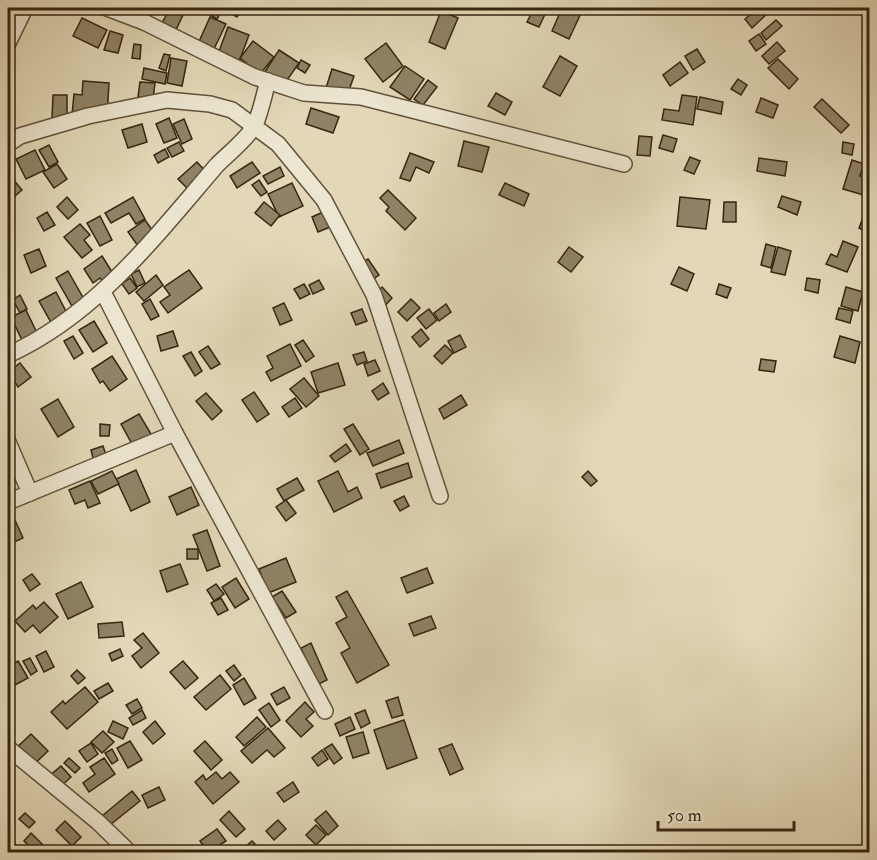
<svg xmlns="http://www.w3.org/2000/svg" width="877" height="860" font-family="'IM FELL Double Pica',serif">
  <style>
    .building { fill: #8f8367; stroke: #362611; stroke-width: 1.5 }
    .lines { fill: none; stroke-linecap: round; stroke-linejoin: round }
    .minor-casing { stroke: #61523a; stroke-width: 18 }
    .minor { stroke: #ece6d0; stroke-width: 15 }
  </style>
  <rect width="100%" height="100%" fill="#e2d8b7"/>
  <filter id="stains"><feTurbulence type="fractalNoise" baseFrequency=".00333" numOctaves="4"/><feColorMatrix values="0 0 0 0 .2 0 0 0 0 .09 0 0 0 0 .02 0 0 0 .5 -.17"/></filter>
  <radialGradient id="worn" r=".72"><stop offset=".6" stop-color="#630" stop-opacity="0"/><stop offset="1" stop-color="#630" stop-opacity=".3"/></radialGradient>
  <!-- building -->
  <g class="building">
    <polygon points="170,8 183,15 174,34 160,27"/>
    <polygon points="204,8 242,8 237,17 223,9 217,19 203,11"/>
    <polygon points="534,8 546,12 539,27 527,22"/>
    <polygon points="542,8 575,8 582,11 569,39 552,31 559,15"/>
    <polygon points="758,8 765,8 769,12 752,28 745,19"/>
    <polygon points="441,11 458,18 445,49 429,42"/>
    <polygon points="210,17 226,24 213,51 198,44"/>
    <polygon points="82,18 107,30 98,48 73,36"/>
    <polygon points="776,20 782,26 766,40 761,33"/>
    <polygon points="228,27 249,35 239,62 218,54"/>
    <polygon points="110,31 123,35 118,53 104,50"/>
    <polygon points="759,34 766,44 756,51 749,41"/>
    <polygon points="253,41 274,57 260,74 240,58"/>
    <polygon points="777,42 785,51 769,64 762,56"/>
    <polygon points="386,43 403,66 383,82 365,59"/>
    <polygon points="134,44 141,45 140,59 132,58"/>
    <polygon points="697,49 705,62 693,70 685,56"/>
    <polygon points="279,50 299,63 283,86 264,73"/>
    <polygon points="164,54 170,55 166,71 159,68"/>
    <polygon points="560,56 577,66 560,96 543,87"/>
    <polygon points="171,58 187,61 182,86 167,83"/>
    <polygon points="778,59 798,79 789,89 768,68"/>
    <polygon points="301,60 310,65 305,73 297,68"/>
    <polygon points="680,62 688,73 670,86 663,75"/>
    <polygon points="405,66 424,79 410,100 390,87"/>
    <polygon points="144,68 167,73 165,84 142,79"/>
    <polygon points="332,69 354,76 346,99 325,91"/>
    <polygon points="738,79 747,85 741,95 731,89"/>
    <polygon points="428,80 437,87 423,105 414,99"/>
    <polygon points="83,81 109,83 107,117 72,115 74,94 82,95"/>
    <polygon points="140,82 155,83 153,99 138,97"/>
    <polygon points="496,93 512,102 505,115 488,106"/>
    <polygon points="53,95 67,95 67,119 52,118"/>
    <polygon points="682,95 697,97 693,125 662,120 664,109 679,111"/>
    <polygon points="700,97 723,102 721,114 697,109"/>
    <polygon points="761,98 778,105 773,118 756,112"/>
    <polygon points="822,99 849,125 841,133 814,107"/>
    <polygon points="311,108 339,117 333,133 306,124"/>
    <polygon points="169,118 177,138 164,143 156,124"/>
    <polygon points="184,119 192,139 182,144 173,124"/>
    <polygon points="142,124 147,142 128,148 122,130"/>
    <polygon points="663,135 677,139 673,152 659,148"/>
    <polygon points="639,136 652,137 650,156 637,155"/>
    <polygon points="464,141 489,147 482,172 458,166"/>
    <polygon points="179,142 184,151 172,157 167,148"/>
    <polygon points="843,142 854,144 852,155 842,153"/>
    <polygon points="49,145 58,162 49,167 39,150"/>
    <polygon points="165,149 169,157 158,163 154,155"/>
    <polygon points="35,150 45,170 26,179 16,159"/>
    <polygon points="410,153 434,162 429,173 416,167 410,181 400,178"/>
    <polygon points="690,157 700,161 694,174 684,170"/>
    <polygon points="759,158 787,162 785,176 757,171"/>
    <polygon points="852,160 864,164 860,176 870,179 867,196 843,189"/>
    <polygon points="197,162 206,172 187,188 178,179"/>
    <polygon points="252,162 260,173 237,188 230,176"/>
    <polygon points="57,164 67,179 54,188 43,172"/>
    <polygon points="280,167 284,176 268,184 263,176"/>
    <polygon points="12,178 22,190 8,202 8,182"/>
    <polygon points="259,180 267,192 261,196 252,185"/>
    <polygon points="292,183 303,206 279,217 268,194"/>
    <polygon points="505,183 529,194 524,206 499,195"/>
    <polygon points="388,190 416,218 405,230 386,211 389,207 380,198"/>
    <polygon points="782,196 801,202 797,215 778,207"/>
    <polygon points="67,197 78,210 68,219 57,207"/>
    <polygon points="133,197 145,219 136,224 129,213 111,223 105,213"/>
    <polygon points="680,197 710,200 706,229 677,226"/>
    <polygon points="264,202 280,215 271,226 255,213"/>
    <polygon points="724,202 736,202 736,222 723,222"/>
    <polygon points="47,212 55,225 44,231 37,218"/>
    <polygon points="323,212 330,227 318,232 312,217"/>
    <polygon points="864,215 870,217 870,233 859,228"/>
    <polygon points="100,216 112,240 100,246 87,223"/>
    <polygon points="145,220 155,234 138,246 128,232"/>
    <polygon points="80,224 90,235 84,240 92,250 82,258 64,237"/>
    <polygon points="843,241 858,247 847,272 826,264 831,254 837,257"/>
    <polygon points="766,244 776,247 771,268 761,265"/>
    <polygon points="569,247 583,257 571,272 558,262"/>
    <polygon points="778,247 791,251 785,275 771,272"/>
    <polygon points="39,249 46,266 31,273 24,255"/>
    <polygon points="102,256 114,275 103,282 100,278 93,283 84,269"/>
    <polygon points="368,259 379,275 369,282 358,265"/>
    <polygon points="679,267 694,274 687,291 671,284"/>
    <polygon points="139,270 145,283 137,287 131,274"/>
    <polygon points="189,270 202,288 168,313 160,302 170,295 164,287"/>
    <polygon points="68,271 89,308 77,315 56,278"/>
    <polygon points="156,275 163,285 144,301 136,292"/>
    <polygon points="130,278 137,288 129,294 122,284"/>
    <polygon points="807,278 820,280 818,293 805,290"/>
    <polygon points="319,280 324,289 313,294 309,285"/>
    <polygon points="304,284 310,294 300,299 294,289"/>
    <polygon points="719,284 731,288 727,298 716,294"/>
    <polygon points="382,287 392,298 384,307 373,296"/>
    <polygon points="846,287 863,292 858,311 841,306"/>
    <polygon points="56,292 69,317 53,326 39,301"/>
    <polygon points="20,295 27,309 20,313 13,300"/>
    <polygon points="150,299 159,316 151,320 142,304"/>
    <polygon points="411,299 420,308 407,321 398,312"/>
    <polygon points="284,303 292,320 280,325 273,308"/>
    <polygon points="446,304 451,312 439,321 434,313"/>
    <polygon points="839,308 853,311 850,323 836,319"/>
    <polygon points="362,309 367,321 356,325 351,313"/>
    <polygon points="429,309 437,320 426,329 417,318"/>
    <polygon points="26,310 37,333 22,340 11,317"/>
    <polygon points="94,321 107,343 93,352 79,330"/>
    <polygon points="421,329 429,339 420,347 412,337"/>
    <polygon points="173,331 178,346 161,351 157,336"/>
    <polygon points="460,335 466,347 454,353 448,341"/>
    <polygon points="73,336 83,353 74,359 64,341"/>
    <polygon points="840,336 860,342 855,363 834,357"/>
    <polygon points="303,340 314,356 306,362 295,345"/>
    <polygon points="290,344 301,366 271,381 266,372 273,368 267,356"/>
    <polygon points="445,345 453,353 442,364 434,356"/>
    <polygon points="208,346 220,364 211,369 199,352"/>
    <polygon points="191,352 202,371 195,376 183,356"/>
    <polygon points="364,352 367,361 357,365 353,355"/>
    <polygon points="112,356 127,379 110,391 103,381 100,383 92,369"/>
    <polygon points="761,359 776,361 774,372 759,370"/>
    <polygon points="375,360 380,371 368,376 364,364"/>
    <polygon points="20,363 31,377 18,387 8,372"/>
    <polygon points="338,363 345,385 318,393 311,372"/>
    <polygon points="304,378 319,396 306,407 290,389"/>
    <polygon points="383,383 389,393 378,400 372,391"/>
    <polygon points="254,392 269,414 257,422 242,400"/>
    <polygon points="206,393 222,411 212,420 196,401"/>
    <polygon points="461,395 467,405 444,419 439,409"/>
    <polygon points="295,398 302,408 289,417 282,407"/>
    <polygon points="58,399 74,427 58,437 41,409"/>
    <polygon points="139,414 151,434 132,444 121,424"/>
    <polygon points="100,424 110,425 109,436 100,436"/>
    <polygon points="353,424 369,449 360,455 344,429"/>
    <polygon points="399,440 404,453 373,466 367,453"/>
    <polygon points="346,444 351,451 335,462 330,456"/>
    <polygon points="103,446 107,458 94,462 91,450"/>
    <polygon points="408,463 412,477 381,488 376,474"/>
    <polygon points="136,470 150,502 131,511 116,479"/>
    <polygon points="112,471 119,484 98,494 91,481"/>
    <polygon points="338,471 348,492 357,487 362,498 334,512 318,481"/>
    <polygon points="588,471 597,481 591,486 582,477"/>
    <polygon points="297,478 304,490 284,501 277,489"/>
    <polygon points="90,481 100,503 88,508 85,500 75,504 69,490"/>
    <polygon points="191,487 199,505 177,515 169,497"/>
    <polygon points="404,496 409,506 400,511 394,501"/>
    <polygon points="286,500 296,513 286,521 276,507"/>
    <polygon points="14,518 23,538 8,545 8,521"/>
    <polygon points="207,530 220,566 207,571 193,535"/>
    <rect x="187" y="549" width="11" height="10"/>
    <polygon points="286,558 296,582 268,593 259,569"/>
    <polygon points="180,564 188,584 167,592 160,571"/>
    <polygon points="427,568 433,583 407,593 401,578"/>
    <polygon points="32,574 40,584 30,591 23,580"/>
    <polygon points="236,578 249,599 235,608 222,587"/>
    <polygon points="81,582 93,607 68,619 56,594"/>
    <polygon points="216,584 224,594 214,601 207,590"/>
    <polygon points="282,591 296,612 286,618 272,597"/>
    <polygon points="347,591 389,665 357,683 341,653 350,648 336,623 347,617 336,597"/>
    <polygon points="221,598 228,610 218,615 211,603"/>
    <polygon points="44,602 58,617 40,633 33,625 25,632 15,621 33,605 36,609"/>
    <polygon points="431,616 436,628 414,636 409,624"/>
    <polygon points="122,622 124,636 99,638 98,624"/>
    <polygon points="143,633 159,653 141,668 132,656 142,648 134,640"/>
    <polygon points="311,643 327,680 317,685 301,648"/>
    <polygon points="120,649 123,656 112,661 109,654"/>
    <polygon points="46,651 54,667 44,672 36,656"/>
    <polygon points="30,658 37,671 31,675 23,661"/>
    <polygon points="18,661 28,678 15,685 8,672 8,667"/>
    <polygon points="183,661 198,678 185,689 170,672"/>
    <polygon points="234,665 241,675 234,681 226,671"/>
    <polygon points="77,670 85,678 78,684 71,676"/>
    <polygon points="220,675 231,689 206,710 194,697"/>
    <polygon points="244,678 256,698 244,705 233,685"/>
    <polygon points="108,683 113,691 99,699 94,691"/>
    <polygon points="85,687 98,702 67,729 51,712 63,701 65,704"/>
    <polygon points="284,687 290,698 277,705 271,694"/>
    <polygon points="398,697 403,715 392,718 386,701"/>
    <polygon points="137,699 142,708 132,714 126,705"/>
    <polygon points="305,702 314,712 306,719 313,726 301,737 286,721"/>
    <polygon points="269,703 280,720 271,727 259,710"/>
    <polygon points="142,710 146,718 133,725 129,718"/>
    <polygon points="365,710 370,723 361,728 355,714"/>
    <polygon points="257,717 266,727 244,746 236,737"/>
    <polygon points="350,717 355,729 340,736 335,724"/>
    <polygon points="404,720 417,758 387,769 374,730"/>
    <polygon points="113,721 128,728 123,739 108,732"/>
    <polygon points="155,721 165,734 153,744 143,732"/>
    <polygon points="268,728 285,748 274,757 267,750 252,763 241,751"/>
    <polygon points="103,731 114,742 102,753 91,742"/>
    <polygon points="363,732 369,753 353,758 346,737"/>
    <polygon points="31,734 48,751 27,771 10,754"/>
    <polygon points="130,741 142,760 128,768 117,748"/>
    <polygon points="205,741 222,760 211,770 194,751"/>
    <polygon points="91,743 98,754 87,762 79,751"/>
    <polygon points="332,744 342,758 334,764 324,749"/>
    <polygon points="452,744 463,769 450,775 439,749"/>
    <polygon points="112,749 118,760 112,764 105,753"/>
    <polygon points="322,750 328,759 318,766 312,758"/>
    <polygon points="69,758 80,768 75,773 64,763"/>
    <polygon points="104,758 115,774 89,792 83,783 95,774 90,767"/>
    <polygon points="61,766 71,777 59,788 49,776"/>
    <polygon points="216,772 222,779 230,772 239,782 213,804 195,782 203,775 206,780"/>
    <polygon points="293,782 299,792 284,802 277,793"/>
    <polygon points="159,787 165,800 148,808 142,795"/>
    <polygon points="132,791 140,801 110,825 102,816"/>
    <polygon points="229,811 245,829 236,837 220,820"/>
    <polygon points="326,811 338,826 328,835 315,820"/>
    <polygon points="25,813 35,822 29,828 19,819"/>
    <polygon points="278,820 286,829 274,840 266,831"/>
    <polygon points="65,821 81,837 72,846 56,830"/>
    <polygon points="316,825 326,835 316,845 306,835"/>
    <polygon points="217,829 226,841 208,852 200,841"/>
    <polygon points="31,833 46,848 41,852 35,852 24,841"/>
    <polygon points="8,837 21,850 19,852 8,852"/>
    <polygon points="252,841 259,848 254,852 250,852 245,847"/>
  </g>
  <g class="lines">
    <defs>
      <g id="minor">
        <polyline points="107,8 144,22 255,77 304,93 361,97 624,164"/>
        <polyline points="8,43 25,8"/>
        <polyline points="8,144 20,136 88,116 167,100 210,104 232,110 278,144 324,200 374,295 440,496"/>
        <polyline points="103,292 175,433 325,711"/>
        <path d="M8,355C96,315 155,237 217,165C228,154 248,138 255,125C261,111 264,95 268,81"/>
        <polyline points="8,442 30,493"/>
        <polyline points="8,502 175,433"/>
        <polyline points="8,748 98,822 129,852"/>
      </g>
    </defs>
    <!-- minor casing -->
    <use href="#minor" class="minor-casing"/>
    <!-- minor -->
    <use href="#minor" class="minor"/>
  </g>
  <!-- margin -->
  <rect width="877" height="860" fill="none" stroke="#e2d8b7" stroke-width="30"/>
  <rect x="9" y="9" width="859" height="842" fill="none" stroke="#362611" stroke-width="3"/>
  <rect x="15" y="15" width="847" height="830" fill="none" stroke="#362611" stroke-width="1.5"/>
  <!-- scale -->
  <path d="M658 821v9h136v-9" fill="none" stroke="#362611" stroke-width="3"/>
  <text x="667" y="821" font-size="18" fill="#362611" stroke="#ece6d0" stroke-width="4.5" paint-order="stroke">50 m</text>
  <rect width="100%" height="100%" filter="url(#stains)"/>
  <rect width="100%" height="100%" fill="url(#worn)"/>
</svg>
